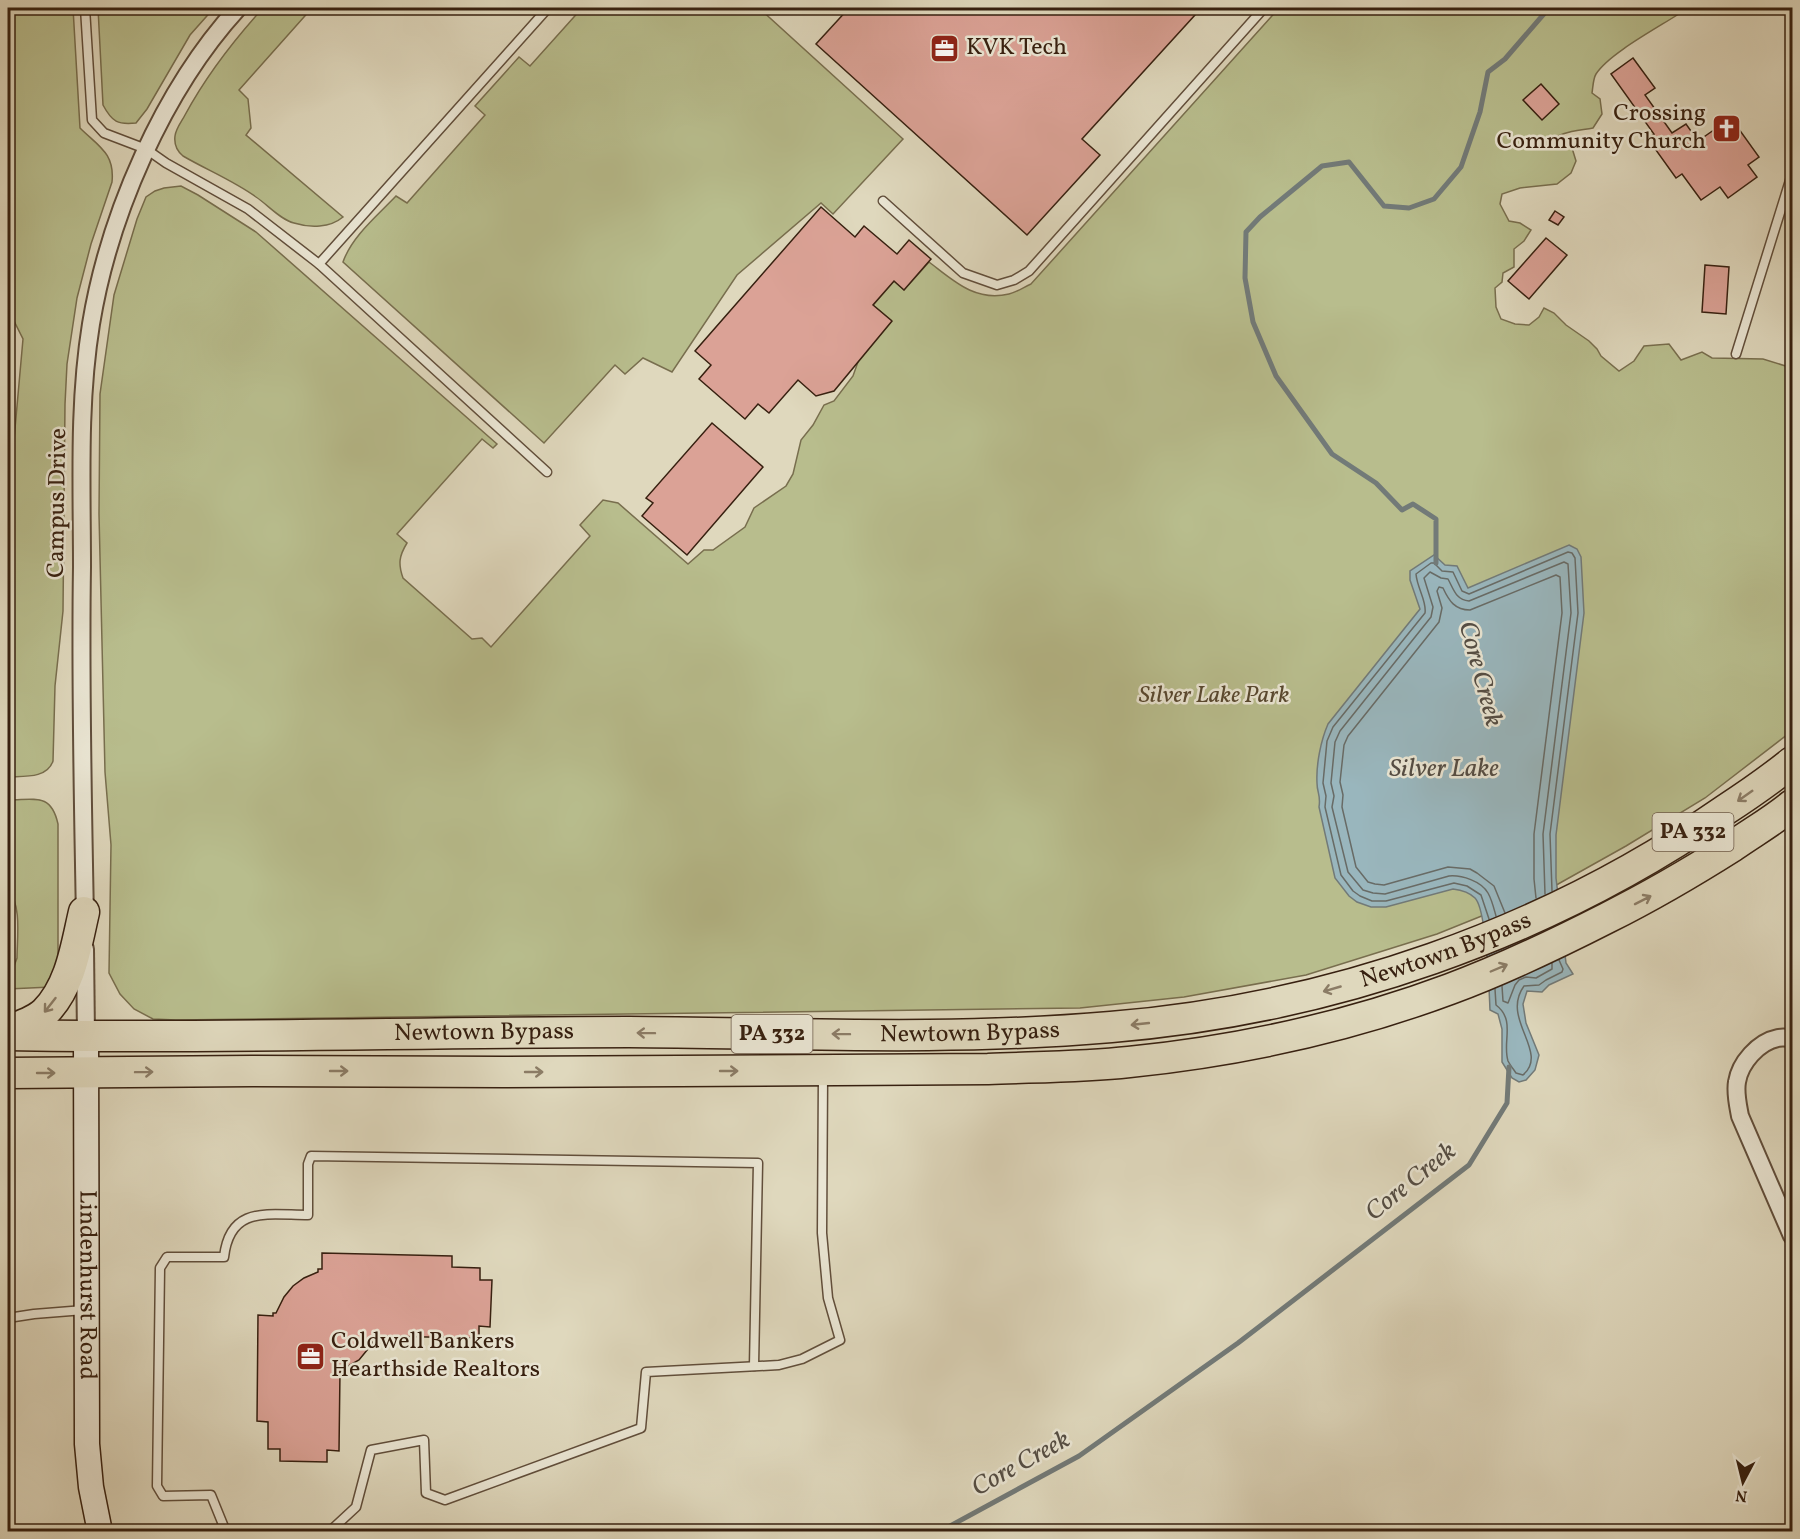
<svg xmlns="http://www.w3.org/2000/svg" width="1800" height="1539" font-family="Vollkorn,serif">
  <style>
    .green { fill: #b8bd8d; stroke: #786e4e; stroke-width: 1.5 }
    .water { fill: #99b6bd; stroke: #727a78; stroke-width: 1.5 }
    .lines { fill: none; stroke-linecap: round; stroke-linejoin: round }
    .shore { stroke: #686b66; stroke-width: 1.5 }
    .stream { stroke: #727a78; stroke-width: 5 }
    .building { fill: #dba296; stroke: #372010; stroke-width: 1.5 }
    .lane-casing { stroke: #614e3b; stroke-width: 11 }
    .street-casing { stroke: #614e3b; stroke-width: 20 }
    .secondary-casing { stroke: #372010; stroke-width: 27 }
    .highway-casing { stroke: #372010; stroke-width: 33 }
    .lane { stroke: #eae6d4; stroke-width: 8 }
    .street { stroke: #eae6d4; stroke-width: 16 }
    .secondary { stroke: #eae6d4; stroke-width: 24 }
    .highway { stroke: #dfd8bd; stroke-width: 30 }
    .oneway { stroke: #8b7c66 }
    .labels { text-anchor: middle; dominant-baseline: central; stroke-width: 5; stroke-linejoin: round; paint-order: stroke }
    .shield { fill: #eae6d4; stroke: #6d5b4b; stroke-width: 1.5 }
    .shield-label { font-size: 22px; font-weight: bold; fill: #372010 }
    .poi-label { font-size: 24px; fill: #372010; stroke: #eae6d4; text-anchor: start }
    .street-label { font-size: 24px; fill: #372010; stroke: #eae6d4 }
    .park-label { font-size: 24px; font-style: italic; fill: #57472f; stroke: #eae6d4 }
    .water-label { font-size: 26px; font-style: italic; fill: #544d44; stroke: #eae6d4 }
  </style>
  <rect width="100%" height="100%" fill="#dfd8bd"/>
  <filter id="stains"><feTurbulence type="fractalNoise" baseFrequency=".00333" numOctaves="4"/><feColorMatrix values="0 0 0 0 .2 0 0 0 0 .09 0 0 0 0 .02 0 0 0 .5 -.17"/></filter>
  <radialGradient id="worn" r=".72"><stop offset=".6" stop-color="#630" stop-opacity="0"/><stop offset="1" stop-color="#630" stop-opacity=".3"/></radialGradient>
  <!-- green -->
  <g class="green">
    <path d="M8,8H73L80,128C98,146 115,153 112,182L91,244L77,298L67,364L65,404L63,611L55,686L53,761C47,779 23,776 8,777V507L23,339L8,309Z"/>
    <path d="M98,8H214L190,35L147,109L136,123C118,125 112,122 103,105Z"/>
    <path d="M263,8H312L239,90L248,99L251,128L246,135L343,217C330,228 310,228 294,223C281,220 268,205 256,197C234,181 207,170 183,156C177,151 174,144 175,136C176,128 182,121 185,115C206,76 234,40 263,8Z"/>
    <path d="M582,8H759L903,139L833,214L821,203L737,275L672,372L643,358L625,374L615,365L544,443L343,262C352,236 378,215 396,196L407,203L485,115L475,106L519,57L530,66Z"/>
    <path d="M1279,8H1688C1665,24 1610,52 1596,74C1593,79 1593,87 1592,93L1600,99L1602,114L1593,128C1578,131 1557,131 1548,145L1572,148L1576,161L1571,173L1557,184L1520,188L1502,194L1500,204L1509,221L1520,223L1531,230L1524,241L1514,249V267L1503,273L1502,282L1495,288L1496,307L1501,319L1515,324L1529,325L1539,317L1544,308L1554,313L1566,325L1589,341L1597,349L1601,356L1619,371L1634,361L1644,346L1669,344L1681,360L1702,352L1712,358L1763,359L1792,368V731L1705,798L1626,846L1551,888L1437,934L1306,975L1184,997L1080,1008L176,1020L153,1019L134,1009L120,994L109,973L111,845L105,772L99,514L100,394L114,295L137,219L146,197L155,191L164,188L181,186L198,195L256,232L497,444L493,448L482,439L397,534L407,543C399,556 398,564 403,578L472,639L482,638L491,647L590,536L580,525L603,500L618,503L688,564L704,550H713L745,527L754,508L786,486L793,474L801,440L813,425L824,405L834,401L853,376L859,359L891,320L873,305L894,281L904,290L929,262C954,281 975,302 1009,294C1017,292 1024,287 1031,284Z"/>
    <path d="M8,800C34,800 51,792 58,824V973L51,987L8,989V972L14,966L17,958C17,940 22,903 8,891Z"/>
  </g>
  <!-- water -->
  <path class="water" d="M1569,545L1577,549L1581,557L1584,613L1556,835V878L1566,963L1573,974L1549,985L1542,992L1527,991L1523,1004L1526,1023L1539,1055L1535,1070L1526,1080L1519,1082L1512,1078L1502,1062V1029L1498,1014L1490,1010C1489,989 1487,910 1475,898C1469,892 1461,890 1453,889L1386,907H1371L1357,902L1349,896L1335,878L1319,807C1321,795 1317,793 1317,783C1316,764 1321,740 1328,724L1420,609L1410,580V571L1434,555L1445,565L1457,566L1468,588Z"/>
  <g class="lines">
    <!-- shore -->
    <g class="shore">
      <path d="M1505,913L1494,886L1477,873L1470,869L1448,867L1384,885L1375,884L1368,882L1356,867L1342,807L1343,795L1340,782L1344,745L1348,736L1439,622L1442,608L1437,591L1439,587L1443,588C1449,601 1455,610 1470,610L1556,575L1560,577L1562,613L1534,834V879L1536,898"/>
      <path d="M1496,916C1494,909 1492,900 1488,893C1481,881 1462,875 1449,876L1385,894L1373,893L1363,890L1348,872L1332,807L1334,796L1331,783L1335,742L1340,731L1431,617L1433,607L1424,578L1430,572L1441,578L1448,579C1454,590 1456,600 1469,601L1564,562L1568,564L1571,613L1543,834L1545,894"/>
      <path d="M1489,919L1481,895L1467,886L1454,883L1386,901H1372L1360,896L1353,891L1341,875L1325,807L1326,796L1323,783L1327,741L1333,727L1425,613C1427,601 1417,588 1416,574L1431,563H1434L1442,571L1453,572L1462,591L1469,594L1568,552L1572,553L1575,558L1578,613L1550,834L1552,891"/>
      <polyline points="1502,986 1503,1001 1508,1003 1515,985 1519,980 1526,977 1536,978 1552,969 1552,963"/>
      <path d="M1495,989L1496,1005C1516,1020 1502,1042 1508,1061C1510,1065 1514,1070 1516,1073L1523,1075C1550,1052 1500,1019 1524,986L1539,985L1546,980L1562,972L1563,969L1559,960"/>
    </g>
    <!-- stream -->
    <g class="stream">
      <polyline points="1436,563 1436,519 1413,504 1402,510 1376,483 1332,454 1276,376 1253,322 1245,278 1246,232 1260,217 1322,166 1349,162 1384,206 1409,208 1434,199 1461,167 1480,112 1488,72 1505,59 1549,8"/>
      <polyline points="939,1532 1079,1456 1238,1343 1469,1165 1507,1103 1509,1067"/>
    </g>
  </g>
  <!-- building -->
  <g class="building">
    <polygon points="849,8 1187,8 1195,15 1082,139 1100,155 1027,235 816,44"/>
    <polygon points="1633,58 1655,88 1645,95 1672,133 1686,124 1698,141 1731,118 1759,157 1748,165 1757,177 1728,198 1720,187 1701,200 1682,174 1676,178 1648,139 1654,134 1611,74"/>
    <polygon points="1541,84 1559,104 1542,120 1523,100"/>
    <polygon points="821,207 855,237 864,226 897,254 909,240 931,259 904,290 894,281 873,305 892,321 834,391 816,396 798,380 769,413 758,404 745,419 699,379 711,365 695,351"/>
    <polygon points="1555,211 1564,217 1558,225 1549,220"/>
    <polygon points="1546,238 1567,255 1529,299 1508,281"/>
    <polygon points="1705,265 1729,267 1726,314 1702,312"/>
    <polygon points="712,423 763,467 687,555 642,516 653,503 646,498"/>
    <polygon points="322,1253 452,1256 452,1267 480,1268 480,1280 492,1280 490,1327 479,1326 479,1338 375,1336 372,1344 359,1360 343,1369 343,1371 340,1371 339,1451 327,1450 327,1462 280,1461 280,1449 268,1449 268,1422 257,1421 258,1315 273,1316 273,1313 276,1313 284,1297 293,1286 304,1278 318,1272 318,1269 322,1269"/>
  </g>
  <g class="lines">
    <defs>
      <g id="lane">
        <polyline points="85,8 92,120 104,133 146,149 166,163 248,209 319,264 547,472"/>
        <polyline points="883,201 963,273 997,285 1014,280 1029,271 1264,8"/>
        <polyline points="319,264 548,8"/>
        <polyline points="1736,354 1792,174"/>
        <polyline points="8,1318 34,1314 84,1310"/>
        <path d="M226,1532L211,1495L163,1496L157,1486L160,1268L167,1257H224C230,1205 268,1215 308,1215V1164L311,1156L758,1163L754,1366"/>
        <polyline points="329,1532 356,1507 371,1450 424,1440 426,1493 445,1500 641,1428 646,1372 779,1365 802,1359 840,1340 828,1298 822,1233 823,1076"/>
      </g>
      <g id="street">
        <path d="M85,920C83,803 80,685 82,567C82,486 78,404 91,324C109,215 163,90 238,8"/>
        <polyline points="85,949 86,1036"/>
        <path d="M1792,1038C1788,1038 1783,1037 1778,1038C1758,1042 1740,1063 1737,1082C1735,1093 1738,1105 1740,1116L1792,1236"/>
      </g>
      <g id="secondary">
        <path id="s1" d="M86,1036L87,1444L91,1487L100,1532"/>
      </g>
      <g id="highway">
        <path d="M8,1031C20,1026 36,1021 45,1012C71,986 76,946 84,912"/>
        <path id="s2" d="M8,1035C215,1039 422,1032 629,1032C789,1033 951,1041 1111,1027C1330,1009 1544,935 1725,810C1748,795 1771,779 1792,762"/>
        <path d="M8,1073L252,1071L502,1072L988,1069C1035,1067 1082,1067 1129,1062C1237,1051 1348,1027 1450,989C1504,969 1556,944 1607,918C1651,896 1692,872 1733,846C1753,832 1774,820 1792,805"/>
      </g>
    </defs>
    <!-- lane casing -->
    <use href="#lane" class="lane-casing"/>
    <!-- street casing -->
    <use href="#street" class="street-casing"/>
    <!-- secondary casing -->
    <use href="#secondary" class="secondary-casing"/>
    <!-- highway casing -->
    <use href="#highway" class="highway-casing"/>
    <!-- lane -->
    <use href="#lane" class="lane"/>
    <!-- street -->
    <use href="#street" class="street"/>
    <!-- secondary -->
    <use href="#secondary" class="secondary"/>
    <!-- highway -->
    <use href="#highway" class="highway"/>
  </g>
  <!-- one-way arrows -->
  <defs><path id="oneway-shaft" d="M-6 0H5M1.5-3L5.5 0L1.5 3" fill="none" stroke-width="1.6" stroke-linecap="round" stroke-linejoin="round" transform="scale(1.5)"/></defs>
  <g class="oneway">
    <use href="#oneway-shaft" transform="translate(1745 796) rotate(145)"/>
    <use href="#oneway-shaft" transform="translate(1643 900) rotate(-27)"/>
    <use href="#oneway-shaft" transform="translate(1499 968) rotate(-23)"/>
    <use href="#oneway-shaft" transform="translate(1332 989) rotate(164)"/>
    <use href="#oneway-shaft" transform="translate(50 1005) rotate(128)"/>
    <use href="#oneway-shaft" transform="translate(1140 1024) rotate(174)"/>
    <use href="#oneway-shaft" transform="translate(646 1033) rotate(-179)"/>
    <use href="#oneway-shaft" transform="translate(841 1034) rotate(-179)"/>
    <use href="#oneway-shaft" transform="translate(339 1071)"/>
    <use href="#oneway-shaft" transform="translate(729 1071)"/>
    <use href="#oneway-shaft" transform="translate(144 1072) rotate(-1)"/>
    <use href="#oneway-shaft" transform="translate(534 1072)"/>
    <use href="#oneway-shaft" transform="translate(46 1073)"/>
  </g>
  <!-- icons -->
  <defs>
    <symbol id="office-square" viewBox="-11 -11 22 22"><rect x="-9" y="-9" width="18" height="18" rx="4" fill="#8f2418" stroke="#eae6d4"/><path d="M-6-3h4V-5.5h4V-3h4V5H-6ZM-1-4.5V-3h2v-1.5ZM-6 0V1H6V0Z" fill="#fff"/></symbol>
    <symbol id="church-square" viewBox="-11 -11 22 22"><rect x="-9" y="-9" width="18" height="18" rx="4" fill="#8f2418" stroke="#eae6d4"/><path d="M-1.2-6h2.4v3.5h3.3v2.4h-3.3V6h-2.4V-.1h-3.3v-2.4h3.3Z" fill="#fff"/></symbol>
  </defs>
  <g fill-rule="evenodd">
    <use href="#office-square" x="928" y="32" width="33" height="33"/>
    <use href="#church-square" x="1710" y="112" width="33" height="33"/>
    <use href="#office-square" x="294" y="1340" width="33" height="33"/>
  </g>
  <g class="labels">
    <!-- shield labels -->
    <g class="shield">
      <rect x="1652.5" y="813" width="81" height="38" rx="4.5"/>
      <rect x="731.5" y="1015" width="81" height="38" rx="4.5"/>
    </g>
    <g class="shield-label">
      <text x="1693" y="832">PA 332</text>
      <text x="772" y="1034">PA 332</text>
    </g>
    <!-- poi labels -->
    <g class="poi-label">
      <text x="966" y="48">KVK Tech</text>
      <text x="1706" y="114" text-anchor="end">Crossing<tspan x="1706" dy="28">Community Church</tspan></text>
      <text x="331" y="1342">Coldwell Bankers<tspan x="331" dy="28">Hearthside Realtors</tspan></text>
    </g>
    <!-- street labels -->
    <g class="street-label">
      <text transform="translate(58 503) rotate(-89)">Campus Drive</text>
      <text stroke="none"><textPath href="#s2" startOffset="1448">Newtown Bypass</textPath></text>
      <text stroke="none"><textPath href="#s2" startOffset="962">Newtown Bypass</textPath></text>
      <text stroke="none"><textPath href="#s2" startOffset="476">Newtown Bypass</textPath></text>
      <text stroke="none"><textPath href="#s1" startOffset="249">Lindenhurst Road</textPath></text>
    </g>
    <!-- park labels -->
    <g class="park-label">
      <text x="1214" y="696">Silver Lake Park</text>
    </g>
    <!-- water labels -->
    <g class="water-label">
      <text transform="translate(1480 674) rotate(75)">Core Creek</text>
      <text x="1444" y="769">Silver Lake</text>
      <text transform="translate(1411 1182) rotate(-39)">Core Creek</text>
      <text transform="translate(1021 1464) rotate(-29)">Core Creek</text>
    </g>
  </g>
  <!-- margin -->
  <rect width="1800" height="1539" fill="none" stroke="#dfd8bd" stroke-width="30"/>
  <rect x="9" y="9" width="1782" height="1521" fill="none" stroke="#372010" stroke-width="3"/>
  <rect x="15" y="15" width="1770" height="1509" fill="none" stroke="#372010" stroke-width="1.5"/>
  <!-- north arrow -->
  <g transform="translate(1743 1482) rotate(187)" stroke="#eae6d4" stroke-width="4.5" paint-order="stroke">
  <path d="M0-4.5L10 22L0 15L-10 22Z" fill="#372010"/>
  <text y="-9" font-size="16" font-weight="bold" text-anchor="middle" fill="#372010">N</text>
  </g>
  <rect width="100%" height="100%" filter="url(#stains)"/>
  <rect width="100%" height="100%" fill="url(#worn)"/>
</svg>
